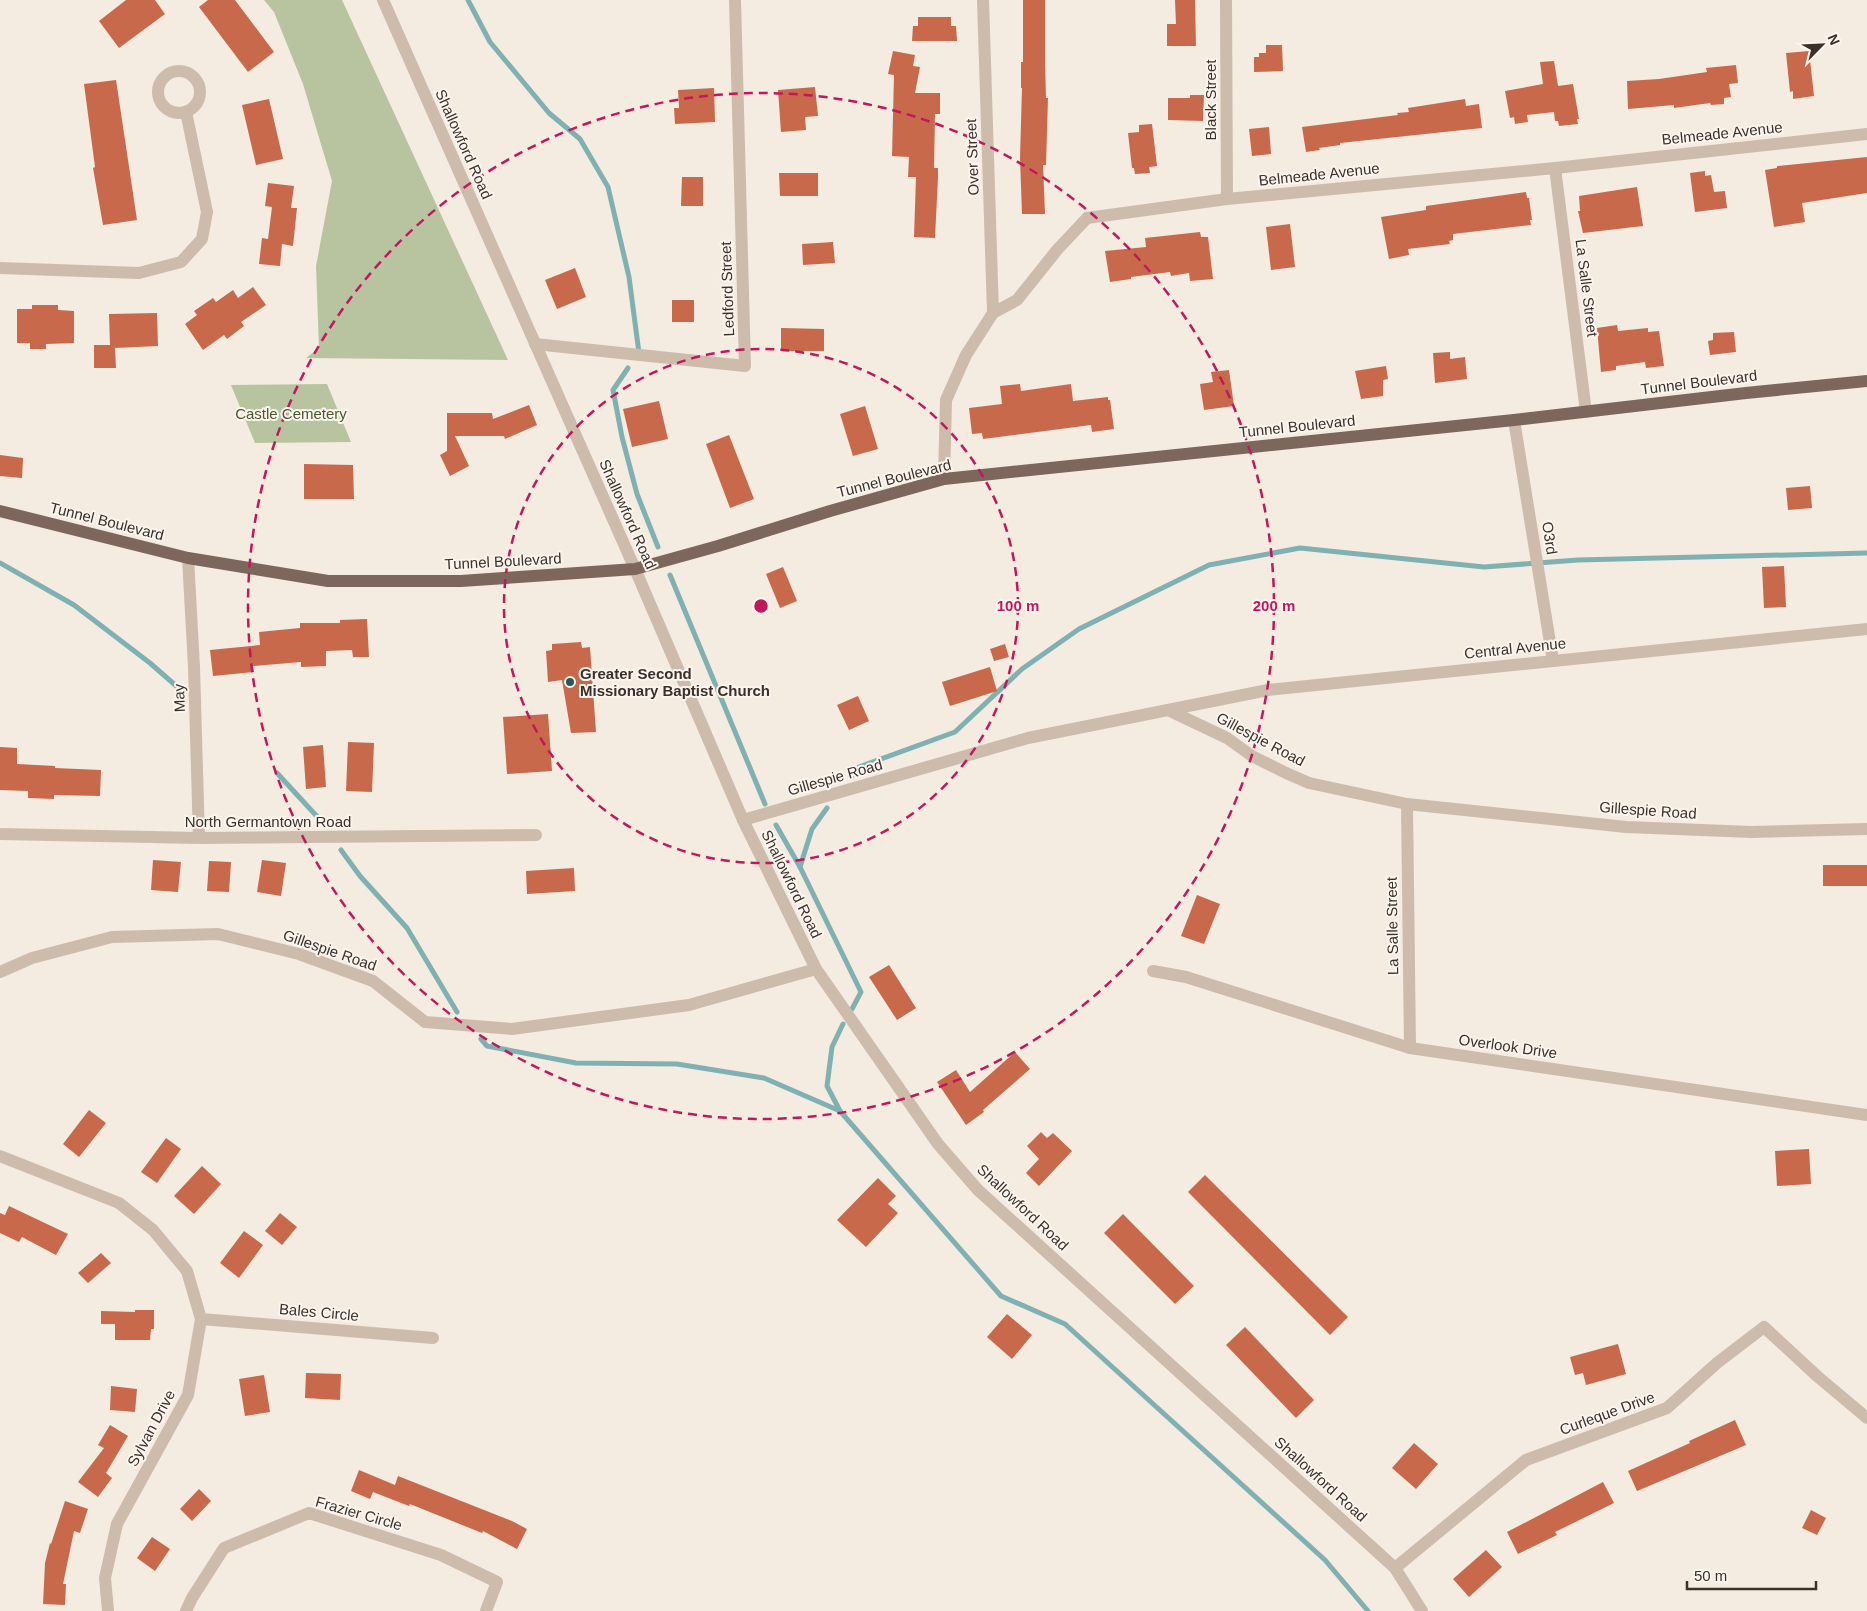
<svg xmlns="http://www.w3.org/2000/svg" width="1867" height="1611" font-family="Helvetica,sans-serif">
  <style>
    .green { fill: #b8c4a0 }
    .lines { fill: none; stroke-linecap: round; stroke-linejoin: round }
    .stream { stroke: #7fb0b2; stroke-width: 5 }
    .building { fill: #c8694b }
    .minor { stroke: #cdbbac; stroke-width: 12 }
    .major { stroke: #7d675c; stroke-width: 12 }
    .ring { fill: none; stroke: #c2185b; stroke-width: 2.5; stroke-dasharray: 9 6 }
    .poi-dot { fill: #1f5a5e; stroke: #fbf5ee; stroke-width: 2 }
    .labels { text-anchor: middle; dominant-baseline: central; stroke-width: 4; stroke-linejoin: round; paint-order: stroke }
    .street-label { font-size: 15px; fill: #3b302b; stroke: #fbf5ee }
    .park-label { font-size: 15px; fill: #4a5a2e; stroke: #fbf5ee }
    .poi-label { font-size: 15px; font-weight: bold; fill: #3b302b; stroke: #fbf5ee; text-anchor: start }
    .centre { fill: #c2185b; stroke: #fbf5ee; stroke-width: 2.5 }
    .ring-label { font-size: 15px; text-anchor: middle; font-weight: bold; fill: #c2185b; stroke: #fbf5ee; stroke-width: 4; stroke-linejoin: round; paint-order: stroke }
  </style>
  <rect width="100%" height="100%" fill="#f4ebe1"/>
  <!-- green -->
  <g class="green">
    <polygon points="264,0 342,0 508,360 306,358 319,348 316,266 332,181 303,84 274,12"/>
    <polygon points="327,384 351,442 255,443 231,385"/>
  </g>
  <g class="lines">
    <!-- stream -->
    <g class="stream">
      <polyline points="468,0 490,42 549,113 580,139 608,187 629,277 639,353"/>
      <polyline points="628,368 613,390 622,437 637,494 658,547"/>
      <polyline points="0,563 74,605 150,663 182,691"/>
      <polyline points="670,575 765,804"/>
      <polyline points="277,773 323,823"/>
      <polyline points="852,776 859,767 955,732 1022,669 1079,629 1209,565 1300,548 1484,567 1578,560 1867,553"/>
      <polyline points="776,825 800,867 861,992 852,1009"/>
      <polyline points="341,850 360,876 407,928 457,1012"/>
      <polyline points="800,867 812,829 827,808"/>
      <polyline points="843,1024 832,1047 827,1086 840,1111 1001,1296 1065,1324 1325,1560 1368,1611"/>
      <polyline points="481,1039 487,1046 576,1063 677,1064 764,1078 840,1111"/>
    </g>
  </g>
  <!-- building -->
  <g class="building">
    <polygon points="126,0 155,0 165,14 119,48 99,21"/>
    <polygon points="208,0 235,0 274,52 248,72 199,7"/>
    <polygon points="1023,0 1045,0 1045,62 1046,98 1048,98 1046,165 1043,165 1045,214 1022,214 1020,158 1022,88 1021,88 1021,62 1023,62"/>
    <polygon points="1175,0 1195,0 1196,46 1167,46 1167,24 1176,24"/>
    <polygon points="918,17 951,17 951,26 956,26 957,41 912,41 913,26 918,26"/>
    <polygon points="1266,45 1282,45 1283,71 1254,72 1254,57 1259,57 1259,53 1266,53"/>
    <polygon points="893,51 915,55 913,66 920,67 915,93 940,93 940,114 935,114 934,168 938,168 938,177 935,238 914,237 916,177 908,177 909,157 892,156 894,75 888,74"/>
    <polygon points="1809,51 1814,96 1793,99 1793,91 1790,92 1786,53"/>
    <polygon points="1554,61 1558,86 1573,84 1579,119 1577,119 1578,124 1559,126 1558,121 1555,121 1554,112 1527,115 1528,122 1515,124 1514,117 1510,118 1505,91 1543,84 1540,62"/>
    <polygon points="1736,65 1738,83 1729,84 1731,97 1724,98 1724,104 1711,105 1710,103 1674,108 1674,105 1628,109 1627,81 1659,79 1707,72 1706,68"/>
    <polygon points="116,80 137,220 103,225 93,168 95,167 84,84"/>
    <polygon points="815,87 818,116 805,117 806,130 781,132 778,90"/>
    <polygon points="714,88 715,122 675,124 674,108 679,108 678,90"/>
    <polygon points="1190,95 1204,95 1203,121 1168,120 1168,98 1190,98"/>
    <polygon points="269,99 283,159 256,165 242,105"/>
    <polygon points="1465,99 1466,106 1479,104 1482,128 1340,143 1340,145 1319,148 1320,150 1306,152 1302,127 1398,115 1397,113 1409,112 1408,108"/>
    <polygon points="1152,124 1157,166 1149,167 1150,173 1135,174 1134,168 1132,168 1128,133 1139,132 1139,125"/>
    <polygon points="1269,127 1271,154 1252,156 1249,129"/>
    <polygon points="1867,157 1867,193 1802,203 1805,222 1774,227 1765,170 1777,168 1777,166"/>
    <polygon points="1705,171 1705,176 1711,175 1714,192 1725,191 1727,208 1695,212 1690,173"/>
    <polygon points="779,173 818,173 818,196 780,196"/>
    <polygon points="682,177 703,177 703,206 681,206"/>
    <polygon points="268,183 294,186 291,208 297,208 293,246 282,244 280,266 259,264 262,238 268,239 272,207 265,206"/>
    <polygon points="1637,187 1643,226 1583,233 1578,211 1580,211 1579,196"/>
    <polygon points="1526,192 1527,198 1529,198 1532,220 1530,220 1531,225 1453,234 1453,240 1449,241 1450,244 1408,249 1409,255 1389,259 1381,217 1426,210 1426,206"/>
    <polygon points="1290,224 1295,267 1271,270 1266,227"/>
    <polygon points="1200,232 1201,237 1208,237 1213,279 1190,281 1189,273 1171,276 1170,272 1131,277 1131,279 1110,282 1105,251 1146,247 1145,238"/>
    <polygon points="833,242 835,263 803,265 802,244"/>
    <polygon points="575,268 586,297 557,309 545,280"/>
    <polygon points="253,287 266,305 241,322 244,326 227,339 224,335 203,350 185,324 197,315 194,311 213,298 216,302 233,290 238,298"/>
    <rect x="672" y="300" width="22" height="22"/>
    <polygon points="32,305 58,305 58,310 74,311 74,343 46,344 46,349 30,349 30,343 17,343 17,309 32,309"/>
    <polygon points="157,313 158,346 115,348 116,368 94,368 94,345 110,345 109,314"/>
    <polygon points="1617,325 1618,331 1648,328 1648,332 1659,331 1664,366 1646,368 1645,362 1616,366 1616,370 1601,372 1597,328"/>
    <polygon points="781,328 824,329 824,351 781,351"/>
    <polygon points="1734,332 1736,352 1710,355 1708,341 1713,340 1713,333"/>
    <polygon points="1450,352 1450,359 1465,357 1467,379 1435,383 1433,353"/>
    <polygon points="1386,366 1388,379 1383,380 1383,396 1361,399 1355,371"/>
    <polygon points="1229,370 1234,406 1204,410 1200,384 1213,382 1211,372"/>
    <polygon points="1020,384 1021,391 1071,384 1073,401 1108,397 1108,400 1110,400 1114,429 1092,432 1091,425 983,439 982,433 972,434 969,408 1002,404 1000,386"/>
    <polygon points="659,401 668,439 632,447 623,409"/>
    <polygon points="529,405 537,425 505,439 504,436 455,436 469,466 450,476 440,455 447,451 447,413 492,413 493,419"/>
    <polygon points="865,406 878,449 853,456 840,414"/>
    <polygon points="729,435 754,499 730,508 706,444"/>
    <polygon points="0,455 23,458 22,478 0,476"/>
    <polygon points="304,464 353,465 354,499 304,499"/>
    <polygon points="1810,486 1812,508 1788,510 1786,488"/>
    <polygon points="1784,566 1786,607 1764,608 1762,567"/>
    <polygon points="783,567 797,601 780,608 766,574"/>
    <polygon points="367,619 369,657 353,657 352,650 326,651 326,666 301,667 301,662 253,666 254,672 213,676 210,650 260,645 259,632 300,628 300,623 340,623 340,620"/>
    <polygon points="581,642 582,648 590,647 596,732 571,733 562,680 548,682 546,651 552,650 552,644"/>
    <polygon points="1005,644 1009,657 994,661 990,649"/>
    <polygon points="990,667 997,691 950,706 942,682"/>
    <polygon points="858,696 869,721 849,730 837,705"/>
    <polygon points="548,714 552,771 507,774 503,717"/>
    <polygon points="348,742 374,743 372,792 346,791"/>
    <polygon points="323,745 326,787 306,789 303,747"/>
    <polygon points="0,747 17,748 17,764 55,766 55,768 101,770 100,796 54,795 54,799 28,798 28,791 0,790"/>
    <polygon points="153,860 181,862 178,892 151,890"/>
    <polygon points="262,860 286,863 281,896 257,892"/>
    <polygon points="209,861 231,862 229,892 207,891"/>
    <rect x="1823" y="865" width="44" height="21"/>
    <polygon points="574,868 575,891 527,894 526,871"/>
    <polygon points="1197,895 1220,904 1204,944 1181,936"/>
    <polygon points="889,965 916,1008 897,1020 869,977"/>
    <polygon points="1015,1052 1030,1069 983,1110 984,1112 966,1125 937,1082 956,1070 970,1092"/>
    <polygon points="89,1110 106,1123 79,1157 63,1144"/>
    <polygon points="1041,1132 1047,1138 1053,1133 1072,1151 1039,1186 1026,1173 1039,1159 1027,1146"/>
    <polygon points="166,1138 181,1149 157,1183 141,1172"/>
    <polygon points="1809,1149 1811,1184 1777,1186 1775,1151"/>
    <polygon points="202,1166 221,1184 194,1214 174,1196"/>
    <polygon points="1205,1175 1348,1317 1330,1335 1188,1192"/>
    <polygon points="878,1178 896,1196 888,1204 898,1213 866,1247 837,1220"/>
    <polygon points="9,1206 68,1234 56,1255 22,1237 19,1242 0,1233 0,1213 5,1215"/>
    <polygon points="280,1213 297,1227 282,1245 265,1231"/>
    <polygon points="1123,1214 1194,1286 1175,1304 1104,1233"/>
    <polygon points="244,1231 263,1245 239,1278 220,1263"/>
    <polygon points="101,1253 111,1263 88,1283 78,1273"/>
    <polygon points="135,1310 154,1310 154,1329 151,1329 150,1340 115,1340 115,1324 101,1324 101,1311 135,1312"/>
    <polygon points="1007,1314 1032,1335 1012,1359 987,1337"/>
    <polygon points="1245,1327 1314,1400 1296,1418 1226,1345"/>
    <polygon points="1618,1344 1626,1374 1586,1385 1583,1373 1575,1375 1570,1357"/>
    <polygon points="306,1373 341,1374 340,1400 305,1398"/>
    <polygon points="264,1375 270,1412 245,1416 239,1379"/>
    <polygon points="111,1386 137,1389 135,1412 110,1410"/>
    <polygon points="1735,1420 1746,1445 1637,1491 1628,1471 1690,1443 1689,1441"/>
    <polygon points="110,1425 128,1436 106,1473 112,1478 98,1497 78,1482 104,1448 98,1445"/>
    <polygon points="1414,1443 1438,1464 1416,1489 1392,1468"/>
    <polygon points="359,1470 395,1485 398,1476 512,1521 527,1529 517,1549 483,1531 482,1533 410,1504 409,1506 373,1492 370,1499 351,1491"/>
    <polygon points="1603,1482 1614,1503 1555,1532 1557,1535 1518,1554 1507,1532"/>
    <polygon points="199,1489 211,1501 192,1521 180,1509"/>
    <polygon points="65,1501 88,1509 80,1533 74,1531 63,1584 66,1584 65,1605 43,1604 45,1563 50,1543 51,1544"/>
    <polygon points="1811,1510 1826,1518 1817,1535 1802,1528"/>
    <polygon points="152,1537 170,1549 155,1571 137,1558"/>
    <polygon points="1486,1550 1502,1567 1469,1597 1453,1579"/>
  </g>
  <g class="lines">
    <!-- minor -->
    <g class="minor">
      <polyline points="383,0 635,569 743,820 816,969 938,1144 978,1190 1395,1568 1422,1611"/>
      <polyline points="983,0 993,313"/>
      <polyline points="1226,0 1227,199"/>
      <circle cx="179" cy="92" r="21"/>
      <polyline points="1555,168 1586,412"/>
      <polyline points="0,268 139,273 181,262 202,239 207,212 186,112"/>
      <polyline points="535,344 745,366 735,0"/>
      <polyline points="1514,420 1553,661"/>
      <polyline points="944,479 946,400 966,355 993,313 1017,300 1057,250 1087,218 1227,199 1555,168 1867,134"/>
      <polyline points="188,558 194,667 199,838"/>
      <polyline points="1168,710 1268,690 1867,629"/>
      <polyline points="1407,804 1410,1048"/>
      <polyline points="743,820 1028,738 1168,710 1227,738 1252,756 1286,773 1309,783 1407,804 1626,827 1752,832 1867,829"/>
      <polyline points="0,834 199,838 536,835"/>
      <polyline points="1153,971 1186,977 1410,1048 1867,1115"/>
      <polyline points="0,972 32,958 112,937 218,934 299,954 373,981 425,1022 512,1029 689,1005 816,969"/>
      <polyline points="0,1156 119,1203 153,1230 187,1271 201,1319 188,1395 117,1524 105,1578 108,1611"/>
      <polyline points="201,1319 433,1338"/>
      <polyline points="1395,1568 1526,1460 1667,1408 1717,1363 1764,1327 1817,1376 1867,1418"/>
      <polyline points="186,1611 192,1598 224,1548 309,1513 441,1555 497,1582 486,1611"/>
    </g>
    <!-- major -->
    <polyline class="major" points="0,511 188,558 328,581 461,581 635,569 718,546 830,511 944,479 1514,420 1746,393 1867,381"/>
  </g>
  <!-- distance rings -->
  <g class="ring">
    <circle cx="761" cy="606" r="257"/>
    <circle cx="761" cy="606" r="513"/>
  </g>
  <!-- markers -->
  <circle class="poi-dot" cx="570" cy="682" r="5"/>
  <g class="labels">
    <!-- street labels -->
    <g class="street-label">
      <text transform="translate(1210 100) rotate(-90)">Black Street</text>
      <text transform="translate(1722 133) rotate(-6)">Belmeade Avenue</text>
      <text transform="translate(464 144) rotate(66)">Shallowford Road</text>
      <text transform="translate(972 157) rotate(-92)">Over Street</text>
      <text transform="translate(1319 174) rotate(-6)">Belmeade Avenue</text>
      <text transform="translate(1587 288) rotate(83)">La Salle Street</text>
      <text transform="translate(727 289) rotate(-92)">Ledford Street</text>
      <text transform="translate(1699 382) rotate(-7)">Tunnel Boulevard</text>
      <text transform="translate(1297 426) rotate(-6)">Tunnel Boulevard</text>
      <text transform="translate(894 478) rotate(-14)">Tunnel Boulevard</text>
      <text transform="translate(628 514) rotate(66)">Shallowford Road</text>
      <text transform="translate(107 521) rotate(14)">Tunnel Boulevard</text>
      <text transform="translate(1550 538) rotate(81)">O3rd</text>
      <text transform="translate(503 561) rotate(-3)">Tunnel Boulevard</text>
      <text transform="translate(1515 648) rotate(-6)">Central Avenue</text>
      <text transform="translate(179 698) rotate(-92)">May</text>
      <text transform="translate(1261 739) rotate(28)">Gillespie Road</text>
      <text transform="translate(835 777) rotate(-16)">Gillespie Road</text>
      <text transform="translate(1648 810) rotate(4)">Gillespie Road</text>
      <text x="268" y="821">North Germantown Road</text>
      <text transform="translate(792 884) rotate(64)">Shallowford Road</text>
      <text transform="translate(1392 926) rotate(-91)">La Salle Street</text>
      <text transform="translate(330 950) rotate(19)">Gillespie Road</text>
      <text transform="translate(1508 1046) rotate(8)">Overlook Drive</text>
      <text transform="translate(1023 1207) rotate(43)">Shallowford Road</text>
      <text transform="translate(319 1312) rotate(5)">Bales Circle</text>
      <text transform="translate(1607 1413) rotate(-20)">Curleque Drive</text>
      <text transform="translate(151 1428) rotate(-62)">Sylvan Drive</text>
      <text transform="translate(1321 1479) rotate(42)">Shallowford Road</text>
      <text transform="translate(359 1513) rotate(16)">Frazier Circle</text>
    </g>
    <!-- park labels -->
    <g class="park-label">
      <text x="291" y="413">Castle Cemetery</text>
    </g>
    <!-- poi labels -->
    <g class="poi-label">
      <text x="580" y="673">Greater Second<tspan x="580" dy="17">Missionary Baptist Church</tspan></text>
    </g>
  </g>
  <circle cx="761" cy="606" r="8" class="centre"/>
  <g class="ring-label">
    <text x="1018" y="611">100 m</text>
    <text x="1274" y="611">200 m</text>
  </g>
  <!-- north arrow -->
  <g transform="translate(1822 45) rotate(66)" stroke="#fbf5ee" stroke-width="4" paint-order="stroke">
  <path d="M0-4L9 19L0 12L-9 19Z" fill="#3b302b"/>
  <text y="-8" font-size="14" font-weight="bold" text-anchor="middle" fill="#3b302b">N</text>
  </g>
  <!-- scale -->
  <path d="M1687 1581v8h129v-8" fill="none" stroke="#3b302b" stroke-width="2.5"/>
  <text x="1694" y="1581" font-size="15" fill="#3b302b" stroke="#fbf5ee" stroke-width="4" paint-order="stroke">50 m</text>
</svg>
